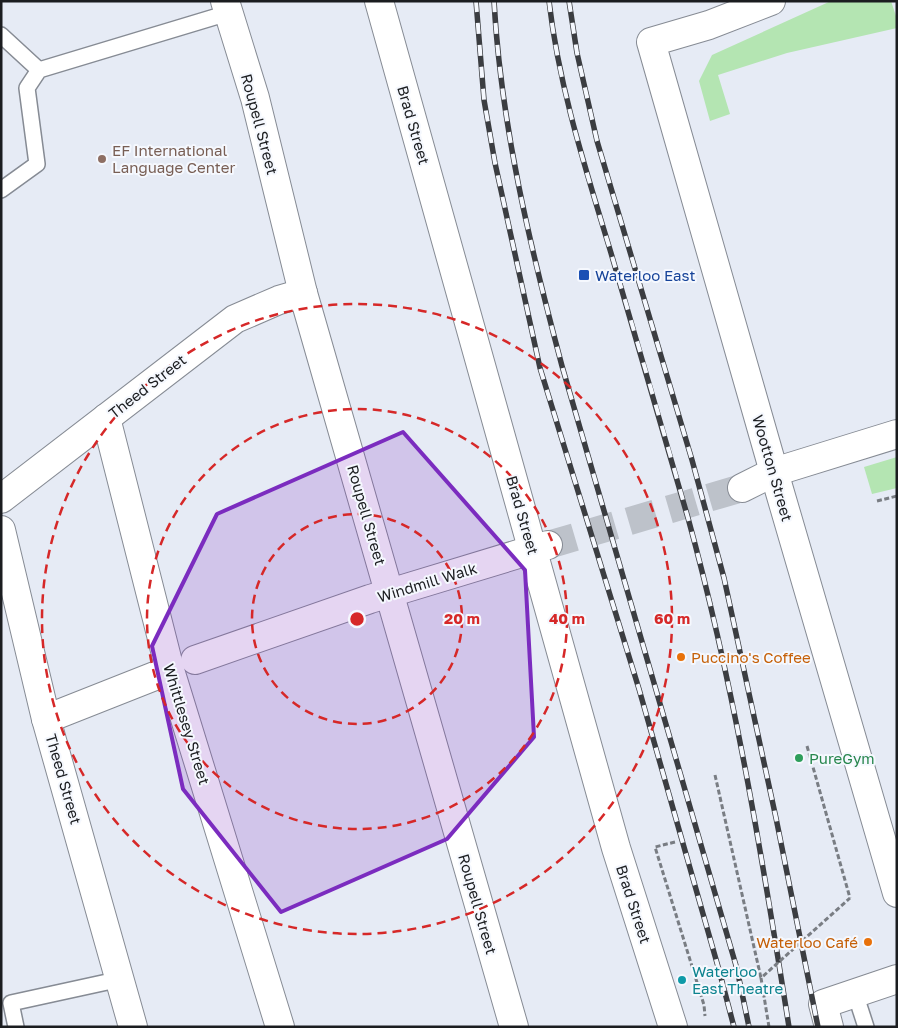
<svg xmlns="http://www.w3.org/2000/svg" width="898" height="1028" font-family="'Golos Text',sans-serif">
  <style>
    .green { fill: #b4e5b2 }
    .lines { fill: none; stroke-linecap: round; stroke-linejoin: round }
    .street-tunnel { stroke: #bdc2ca; stroke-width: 28; stroke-dasharray: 28 14; stroke-linecap: butt }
    .lane-casing { stroke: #868b94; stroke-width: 18 }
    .street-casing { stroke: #868b94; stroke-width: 30 }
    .path { stroke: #797d83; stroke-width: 3; stroke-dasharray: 5 2.5; stroke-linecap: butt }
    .lane { stroke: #fff; stroke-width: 15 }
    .street { stroke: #fff; stroke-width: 28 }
    .rail-casing { stroke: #3b3d41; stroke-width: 5.5 }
    .rail { stroke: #f5f8fe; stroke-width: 4; stroke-dasharray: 11; stroke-linecap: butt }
    .path-bridge { stroke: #797d83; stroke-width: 3; stroke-dasharray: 5 2.5; stroke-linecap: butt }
    .marked { fill: #7b2cbf; fill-opacity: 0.2; stroke: #7b2cbf; stroke-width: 4; stroke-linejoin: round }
    .ring { fill: none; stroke: #d62828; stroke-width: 2.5; stroke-dasharray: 9 6 }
    .education-dot { fill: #8d6e63; stroke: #f5f8fe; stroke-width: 2 }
    .transit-dot { fill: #1a4fb4; stroke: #f5f8fe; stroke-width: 2 }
    .food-dot { fill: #e8710a; stroke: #f5f8fe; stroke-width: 2 }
    .leisure-dot { fill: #2e9e5b; stroke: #f5f8fe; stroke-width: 2 }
    .culture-dot { fill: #0f9aa8; stroke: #f5f8fe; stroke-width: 2 }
    .labels { text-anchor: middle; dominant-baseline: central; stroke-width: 4; stroke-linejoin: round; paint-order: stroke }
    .street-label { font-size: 15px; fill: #1b1d20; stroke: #f5f8fe }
    .education-label { font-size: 15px; fill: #785e54; stroke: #f5f8fe; text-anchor: start }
    .transit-label { font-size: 15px; fill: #164399; stroke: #f5f8fe; text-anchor: start }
    .food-label { font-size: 15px; fill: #c56008; stroke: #f5f8fe; text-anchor: start }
    .leisure-label { font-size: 15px; fill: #27864d; stroke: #f5f8fe; text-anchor: start }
    .culture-label { font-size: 15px; fill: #0d838f; stroke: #f5f8fe; text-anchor: start }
    .centre { fill: #d62828; stroke: #f5f8fe; stroke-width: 2.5 }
    .ring-label { font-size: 15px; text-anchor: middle; font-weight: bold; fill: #d62828; stroke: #f5f8fe; stroke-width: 4; stroke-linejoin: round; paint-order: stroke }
  </style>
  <rect width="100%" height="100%" fill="#e6ebf5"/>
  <!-- green -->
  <g class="green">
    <polygon points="831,1 891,1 897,19 897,28 787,53 718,75 730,114 710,121 699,81 712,55"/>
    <polygon points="897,457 897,488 872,494 864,467"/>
  </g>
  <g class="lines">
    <!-- street-tunnel -->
    <polyline class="street-tunnel" points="548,545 742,488"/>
    <defs>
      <g id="lane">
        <polyline points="1,35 39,70"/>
        <polyline points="1,190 37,164 27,88 39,70 228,13"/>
        <polyline points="855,993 866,1027"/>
        <polyline points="16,1027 11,1003 121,979"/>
      </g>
      <g id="street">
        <polyline points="225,1 255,98 303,293 514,1027"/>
        <polyline points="379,1 616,848 673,1027"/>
        <polyline points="771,1 709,25 651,42 774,472 897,893"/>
        <polyline points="106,418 170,670 280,1027"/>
        <polyline points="742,488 774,472 897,434"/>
        <polyline points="1,499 235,319 279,300 303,293"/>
        <polyline points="1,530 46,719 133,1027"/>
        <polyline points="195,660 370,599 548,545"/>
        <polyline points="46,719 170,670"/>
        <polyline points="829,1027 823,1004 897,979"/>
      </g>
    </defs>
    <!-- lane casing -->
    <use href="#lane" class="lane-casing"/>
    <!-- street casing -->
    <use href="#street" class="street-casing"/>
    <!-- path -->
    <g class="path">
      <polyline points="877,501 897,496"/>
      <polyline points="807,746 850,898"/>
      <polyline points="715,775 761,978"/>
      <polyline points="675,842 655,847 704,1005 705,1016"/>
    </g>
    <!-- lane -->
    <use href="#lane" class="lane"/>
    <!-- street -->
    <use href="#street" class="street"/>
    <defs>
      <g id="rail">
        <polyline points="476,1 484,100 495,163 540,368 639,689 719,970 734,1027"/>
        <path d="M494,1C501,126 530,246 562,366L737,969L749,1027"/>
        <path d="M549,1C559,88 586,170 611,253C637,341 663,429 688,518C734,685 762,856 789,1027"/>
        <polyline points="569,1 577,53 597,141 692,460 724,578 776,818 818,1027"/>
      </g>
    </defs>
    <!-- rail casing -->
    <use href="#rail" class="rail-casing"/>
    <!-- rail -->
    <use href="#rail" class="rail"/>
    <!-- path-bridge -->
    <polyline class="path-bridge" points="769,1027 761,978 850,898"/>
  </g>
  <!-- marked area -->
  <path class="marked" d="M403,432L525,570L534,737L447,839L281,912L183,789L152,646L217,514Z"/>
  <!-- distance rings -->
  <g class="ring">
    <circle cx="357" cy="619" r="105"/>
    <circle cx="357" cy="619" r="210"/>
    <circle cx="357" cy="619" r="315"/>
  </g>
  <!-- markers -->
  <circle class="education-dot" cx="102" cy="159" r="5"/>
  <rect class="transit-dot" x="578" y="269" width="12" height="12" rx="2.5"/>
  <g class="food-dot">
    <circle cx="681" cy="657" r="5"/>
    <circle cx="868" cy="942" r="5"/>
  </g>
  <circle class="leisure-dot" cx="799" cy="758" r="5"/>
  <circle class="culture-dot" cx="682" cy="980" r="5"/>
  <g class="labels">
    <!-- street labels -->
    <g class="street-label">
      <text transform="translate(260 124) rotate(75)">Roupell Street</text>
      <text transform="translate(414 125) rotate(74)">Brad Street</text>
      <text transform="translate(147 386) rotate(-38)">Theed Street</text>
      <text transform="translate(773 468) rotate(74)">Wootton Street</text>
      <text transform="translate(367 515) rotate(74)">Roupell Street</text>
      <text transform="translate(523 515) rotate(74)">Brad Street</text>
      <text transform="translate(427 582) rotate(-17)">Windmill Walk</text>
      <text transform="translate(187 724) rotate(73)">Whittlesey Street</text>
      <text transform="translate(64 779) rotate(74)">Theed Street</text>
      <text transform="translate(478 904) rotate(74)">Roupell Street</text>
      <text transform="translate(634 904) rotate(72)">Brad Street</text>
    </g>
    <!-- education labels -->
    <g class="education-label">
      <text x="112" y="150">EF International<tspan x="112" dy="17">Language Center</tspan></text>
    </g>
    <!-- transit labels -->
    <g class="transit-label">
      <text x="595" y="275">Waterloo East</text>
    </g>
    <!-- food labels -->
    <g class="food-label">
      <text x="691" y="657">Puccino's Coffee</text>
      <text x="858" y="942" text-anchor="end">Waterloo Café</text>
    </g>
    <!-- leisure labels -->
    <g class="leisure-label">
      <text x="809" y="758">PureGym</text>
    </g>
    <!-- culture labels -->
    <g class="culture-label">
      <text x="692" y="971">Waterloo<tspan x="692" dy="17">East Theatre</tspan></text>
    </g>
  </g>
  <circle cx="357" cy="619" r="8" class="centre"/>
  <g class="ring-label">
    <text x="462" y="624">20 m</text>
    <text x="567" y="624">40 m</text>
    <text x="672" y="624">60 m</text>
  </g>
  <!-- border -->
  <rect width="898" height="1028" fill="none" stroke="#1b1d20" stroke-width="5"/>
</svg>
